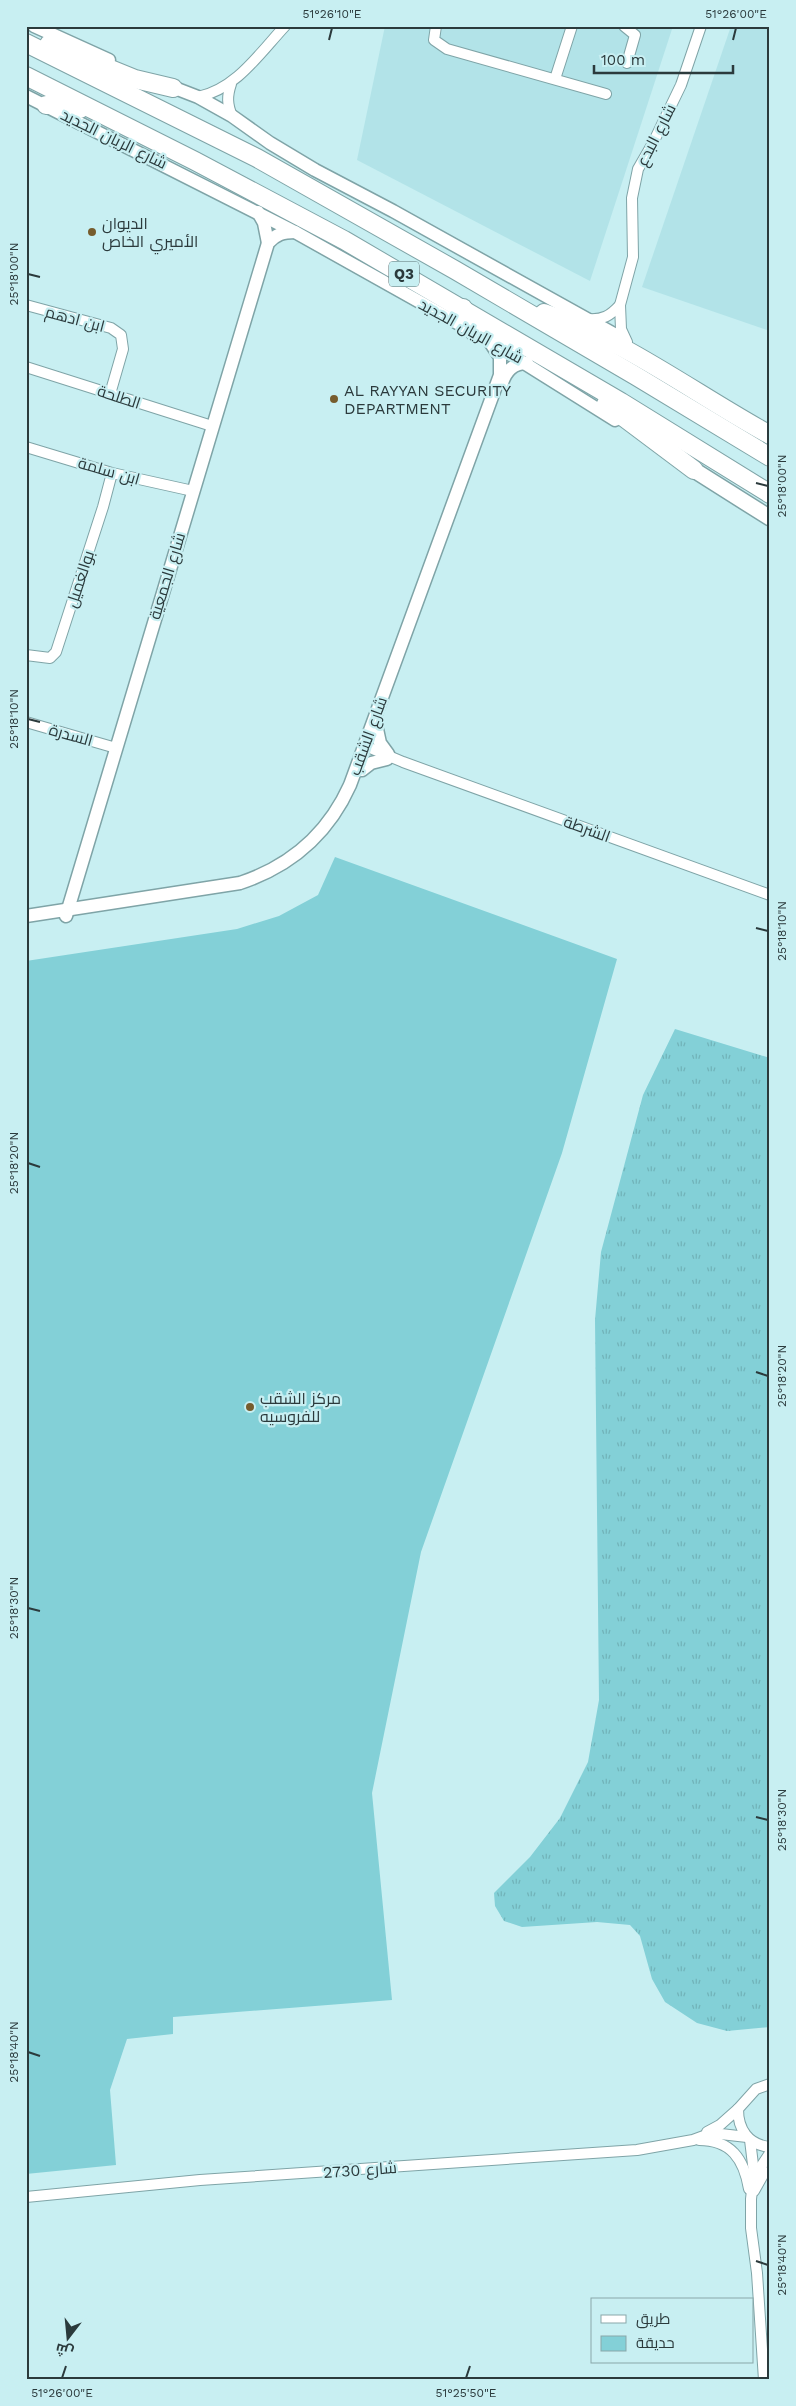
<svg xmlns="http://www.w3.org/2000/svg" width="796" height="2406" font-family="'Work Sans',Cairo,sans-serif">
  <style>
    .built { fill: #b2e3e8 }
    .grass { fill: url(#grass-tufts) }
    .green { fill: #83d0d7 }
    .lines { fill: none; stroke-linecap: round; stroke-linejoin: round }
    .minor-casing { stroke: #7fa4a7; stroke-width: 12 }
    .tertiary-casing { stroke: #7fa4a7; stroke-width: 15 }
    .secondary-casing { stroke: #7fa4a7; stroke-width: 18 }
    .trunk-casing { stroke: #7fa4a7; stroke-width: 20 }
    .minor { stroke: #fff; stroke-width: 10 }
    .tertiary { stroke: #fff; stroke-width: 12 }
    .secondary { stroke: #fff; stroke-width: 15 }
    .trunk { stroke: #fff; stroke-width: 18 }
    .ticks { fill: none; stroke: #2b3a3c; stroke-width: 2 }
    .poi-dot { fill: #765c2d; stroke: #c8eff2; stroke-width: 2 }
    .labels { text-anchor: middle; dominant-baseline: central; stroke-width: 4.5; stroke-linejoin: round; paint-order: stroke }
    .shield { fill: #c8eff2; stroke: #5a7073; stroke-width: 1 }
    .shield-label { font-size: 15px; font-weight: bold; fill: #2b3a3c }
    .street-label { font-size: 16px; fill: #2b3a3c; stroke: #c8eff2 }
    .poi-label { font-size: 16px; fill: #2b3a3c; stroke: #c8eff2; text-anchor: start }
    .neatline { fill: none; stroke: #2b3a3c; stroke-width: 2 }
    .ticks-label { font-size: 12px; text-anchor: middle; fill: #2b3a3c }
  </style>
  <defs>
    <pattern id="grass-tufts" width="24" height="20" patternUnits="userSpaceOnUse" patternTransform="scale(1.25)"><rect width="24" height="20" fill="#83d0d7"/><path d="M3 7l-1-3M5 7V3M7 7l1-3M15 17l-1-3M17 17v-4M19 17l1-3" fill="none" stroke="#71b3b9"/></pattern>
  </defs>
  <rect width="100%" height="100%" fill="#c8eff2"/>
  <!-- built -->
  <g class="built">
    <polygon points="385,26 673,26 590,281 357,160"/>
    <polygon points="731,26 770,26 770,331 642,287"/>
  </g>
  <!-- grass -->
  <polygon class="grass" points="675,1029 770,1058 770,2027 727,2031 697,2023 665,2002 652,1979 640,1936 630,1925 597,1922 522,1927 504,1921 495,1906 494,1893 530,1857 560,1818 588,1762 599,1700 595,1320 601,1252 643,1095"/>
  <!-- green -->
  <polygon class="green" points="335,857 617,959 562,1153 421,1552 372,1793 392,2000 173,2017 173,2034 127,2039 110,2090 116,2165 26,2174 26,961 237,929 279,916 318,895"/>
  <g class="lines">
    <defs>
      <g id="minor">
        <polyline points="436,26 434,40 447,49 606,94"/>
        <polyline points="624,26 635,35 627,63"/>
        <polyline points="555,79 572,26"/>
        <path d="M231,84C227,96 227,104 232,116"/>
        <path d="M198,97C236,89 259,54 285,26"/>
        <polyline points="26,305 111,328 121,335 123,349 110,394"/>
        <path d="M588,319C603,320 610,316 620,305"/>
        <polyline points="627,342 621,329 620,305 633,257 632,198 638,169 653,143 681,85 701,26"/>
        <polyline points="26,367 212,426"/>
        <polyline points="26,447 112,473 193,491"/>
        <polyline points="26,655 50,658 56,652 103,507 112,473"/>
        <polyline points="26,722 116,748"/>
        <polyline points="370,748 403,762 770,895"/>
        <path d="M770,2084L756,2089L738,2109C738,2129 748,2145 770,2147"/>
        <polyline points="707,2132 720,2125 738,2109"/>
        <path d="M699,2140C731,2140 744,2159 749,2189"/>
        <polyline points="750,2140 754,2173 751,2199 751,2228 757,2273 764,2380"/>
        <polyline points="754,2177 770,2153"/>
        <polyline points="754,2191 763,2175 770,2171"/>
        <polyline points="26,2197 200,2180 637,2150 693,2140 712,2133 747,2137"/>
      </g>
      <g id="tertiary">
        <polyline points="34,26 109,60"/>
        <polyline points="167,85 198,97 232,116 270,143 315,170 393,211 614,334"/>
        <polyline points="26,96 295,232 477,334"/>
        <polyline points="258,212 264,223 268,243"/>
        <polyline points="494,344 615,420"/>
        <path d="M502,383C506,371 513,363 527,363"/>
        <polyline points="377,729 380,743 388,754"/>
        <polyline points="362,770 371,763 387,759"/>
        <path d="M26,916L240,883C291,866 328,834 350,785L500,375V357L490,342"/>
        <path d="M66,916L268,243C276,234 283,232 295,232"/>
      </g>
      <polyline id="secondary" points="694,470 770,518"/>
      <g id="trunk">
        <polyline points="26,43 257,158 455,270 636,376 770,457"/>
        <polyline points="49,44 135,79 173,88"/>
        <polyline points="26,76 195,161 344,240 621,402 770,494"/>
        <polyline points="46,105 61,105 80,109"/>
        <polyline points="463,308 475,333"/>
        <path d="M544,313C625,340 695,394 770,435"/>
        <polyline points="606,404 694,470"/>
      </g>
    </defs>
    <!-- minor casing -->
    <use href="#minor" class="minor-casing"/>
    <!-- tertiary casing -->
    <use href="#tertiary" class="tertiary-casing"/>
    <!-- secondary casing -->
    <use href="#secondary" class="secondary-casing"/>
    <!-- trunk casing -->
    <use href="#trunk" class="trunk-casing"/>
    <!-- minor -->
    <use href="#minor" class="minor"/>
    <!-- tertiary -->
    <use href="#tertiary" class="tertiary"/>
    <!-- secondary -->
    <use href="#secondary" class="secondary"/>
    <!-- trunk -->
    <use href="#trunk" class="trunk"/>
  </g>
  <!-- ticks -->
  <path class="ticks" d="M329,40L332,28M733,40L736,28M28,274L40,277M756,483L768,486M28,719L40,722M756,928L768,931M28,1163L40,1167M756,1372L768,1376M28,1608L40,1611M756,1817L768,1820M28,2052L40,2056M756,2261L768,2265M62,2378L66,2366M466,2378L470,2366"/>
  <!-- markers -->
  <g class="poi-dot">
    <circle cx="92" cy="232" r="5"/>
    <circle cx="334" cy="399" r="5"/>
    <circle cx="250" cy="1407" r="5"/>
  </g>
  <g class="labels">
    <!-- shield labels -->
    <rect class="shield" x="389" y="261.5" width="30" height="25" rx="4"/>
    <g class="shield-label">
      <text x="404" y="274">Q3</text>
    </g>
    <!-- street labels -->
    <g class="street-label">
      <text transform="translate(656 135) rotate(-63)">شارع البدع</text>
      <text transform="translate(114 139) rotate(26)">شارع الريان الجديد</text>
      <text transform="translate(75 319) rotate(15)">ابن ادهم</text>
      <text transform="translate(471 331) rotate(29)">شارع الريان الجديد</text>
      <text transform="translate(119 397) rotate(18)">الطلحة</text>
      <text transform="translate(109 471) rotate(16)">ابن سلمة</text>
      <text transform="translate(167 576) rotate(-73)">شارع الجمعية</text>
      <text transform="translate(80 579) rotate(-72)">بوالغميل</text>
      <text transform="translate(71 735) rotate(16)">السدرة</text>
      <text transform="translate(368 736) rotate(-70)">شارع الشقب</text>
      <text transform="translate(587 829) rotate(20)">الشرطة</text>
      <text transform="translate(360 2170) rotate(-4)">شارع 2730</text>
    </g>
    <!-- poi labels -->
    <g class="poi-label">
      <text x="102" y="223">الديوان<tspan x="102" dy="18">الأميري الخاص</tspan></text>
      <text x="344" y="390">AL RAYYAN SECURITY<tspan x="344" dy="18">DEPARTMENT</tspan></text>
      <text x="260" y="1398">مركز الشقب<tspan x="260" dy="18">للفروسيه</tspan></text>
    </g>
  </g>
  <!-- border -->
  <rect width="796" height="2406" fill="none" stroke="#c8eff2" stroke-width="55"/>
  <!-- legend -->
  <rect x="591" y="2298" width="162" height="65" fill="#c8eff2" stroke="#89a7a9"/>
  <rect x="601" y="2315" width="25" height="8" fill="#ffffff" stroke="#89a7a9"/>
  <text x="636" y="2324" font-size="15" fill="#2b3a3c">طريق</text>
  <rect x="601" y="2336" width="25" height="15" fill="#83d0d7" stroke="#89a7a9"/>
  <text x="636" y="2348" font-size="15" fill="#2b3a3c">حديقة</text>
  <!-- north arrow -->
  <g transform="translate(68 2338) rotate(196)" stroke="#c8eff2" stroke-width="4" paint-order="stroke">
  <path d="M0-4L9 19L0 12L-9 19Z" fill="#2b3a3c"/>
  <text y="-8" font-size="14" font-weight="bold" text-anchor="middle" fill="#2b3a3c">ش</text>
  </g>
  <!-- scale -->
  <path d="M594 65v8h139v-8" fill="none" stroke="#2b3a3c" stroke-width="2.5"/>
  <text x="601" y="65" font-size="15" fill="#2b3a3c" stroke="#c8eff2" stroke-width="4" paint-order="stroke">100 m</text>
  <rect x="28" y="28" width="740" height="2350" class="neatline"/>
  <g class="ticks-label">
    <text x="332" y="18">51°26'10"E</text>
    <text x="736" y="18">51°26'00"E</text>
    <text transform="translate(14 274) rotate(-90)" y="4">25°18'00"N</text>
    <text transform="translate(782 486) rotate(-90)" y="4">25°18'00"N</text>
    <text transform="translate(14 719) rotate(-90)" y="4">25°18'10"N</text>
    <text transform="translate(782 931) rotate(-90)" y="4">25°18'10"N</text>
    <text transform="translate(14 1163) rotate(-90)" y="4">25°18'20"N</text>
    <text transform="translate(782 1376) rotate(-90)" y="4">25°18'20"N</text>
    <text transform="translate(14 1608) rotate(-90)" y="4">25°18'30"N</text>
    <text transform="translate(782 1820) rotate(-90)" y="4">25°18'30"N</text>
    <text transform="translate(14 2052) rotate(-90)" y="4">25°18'40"N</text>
    <text transform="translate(782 2265) rotate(-90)" y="4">25°18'40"N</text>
    <text x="62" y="2397">51°26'00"E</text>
    <text x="466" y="2397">51°25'50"E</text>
  </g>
</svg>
